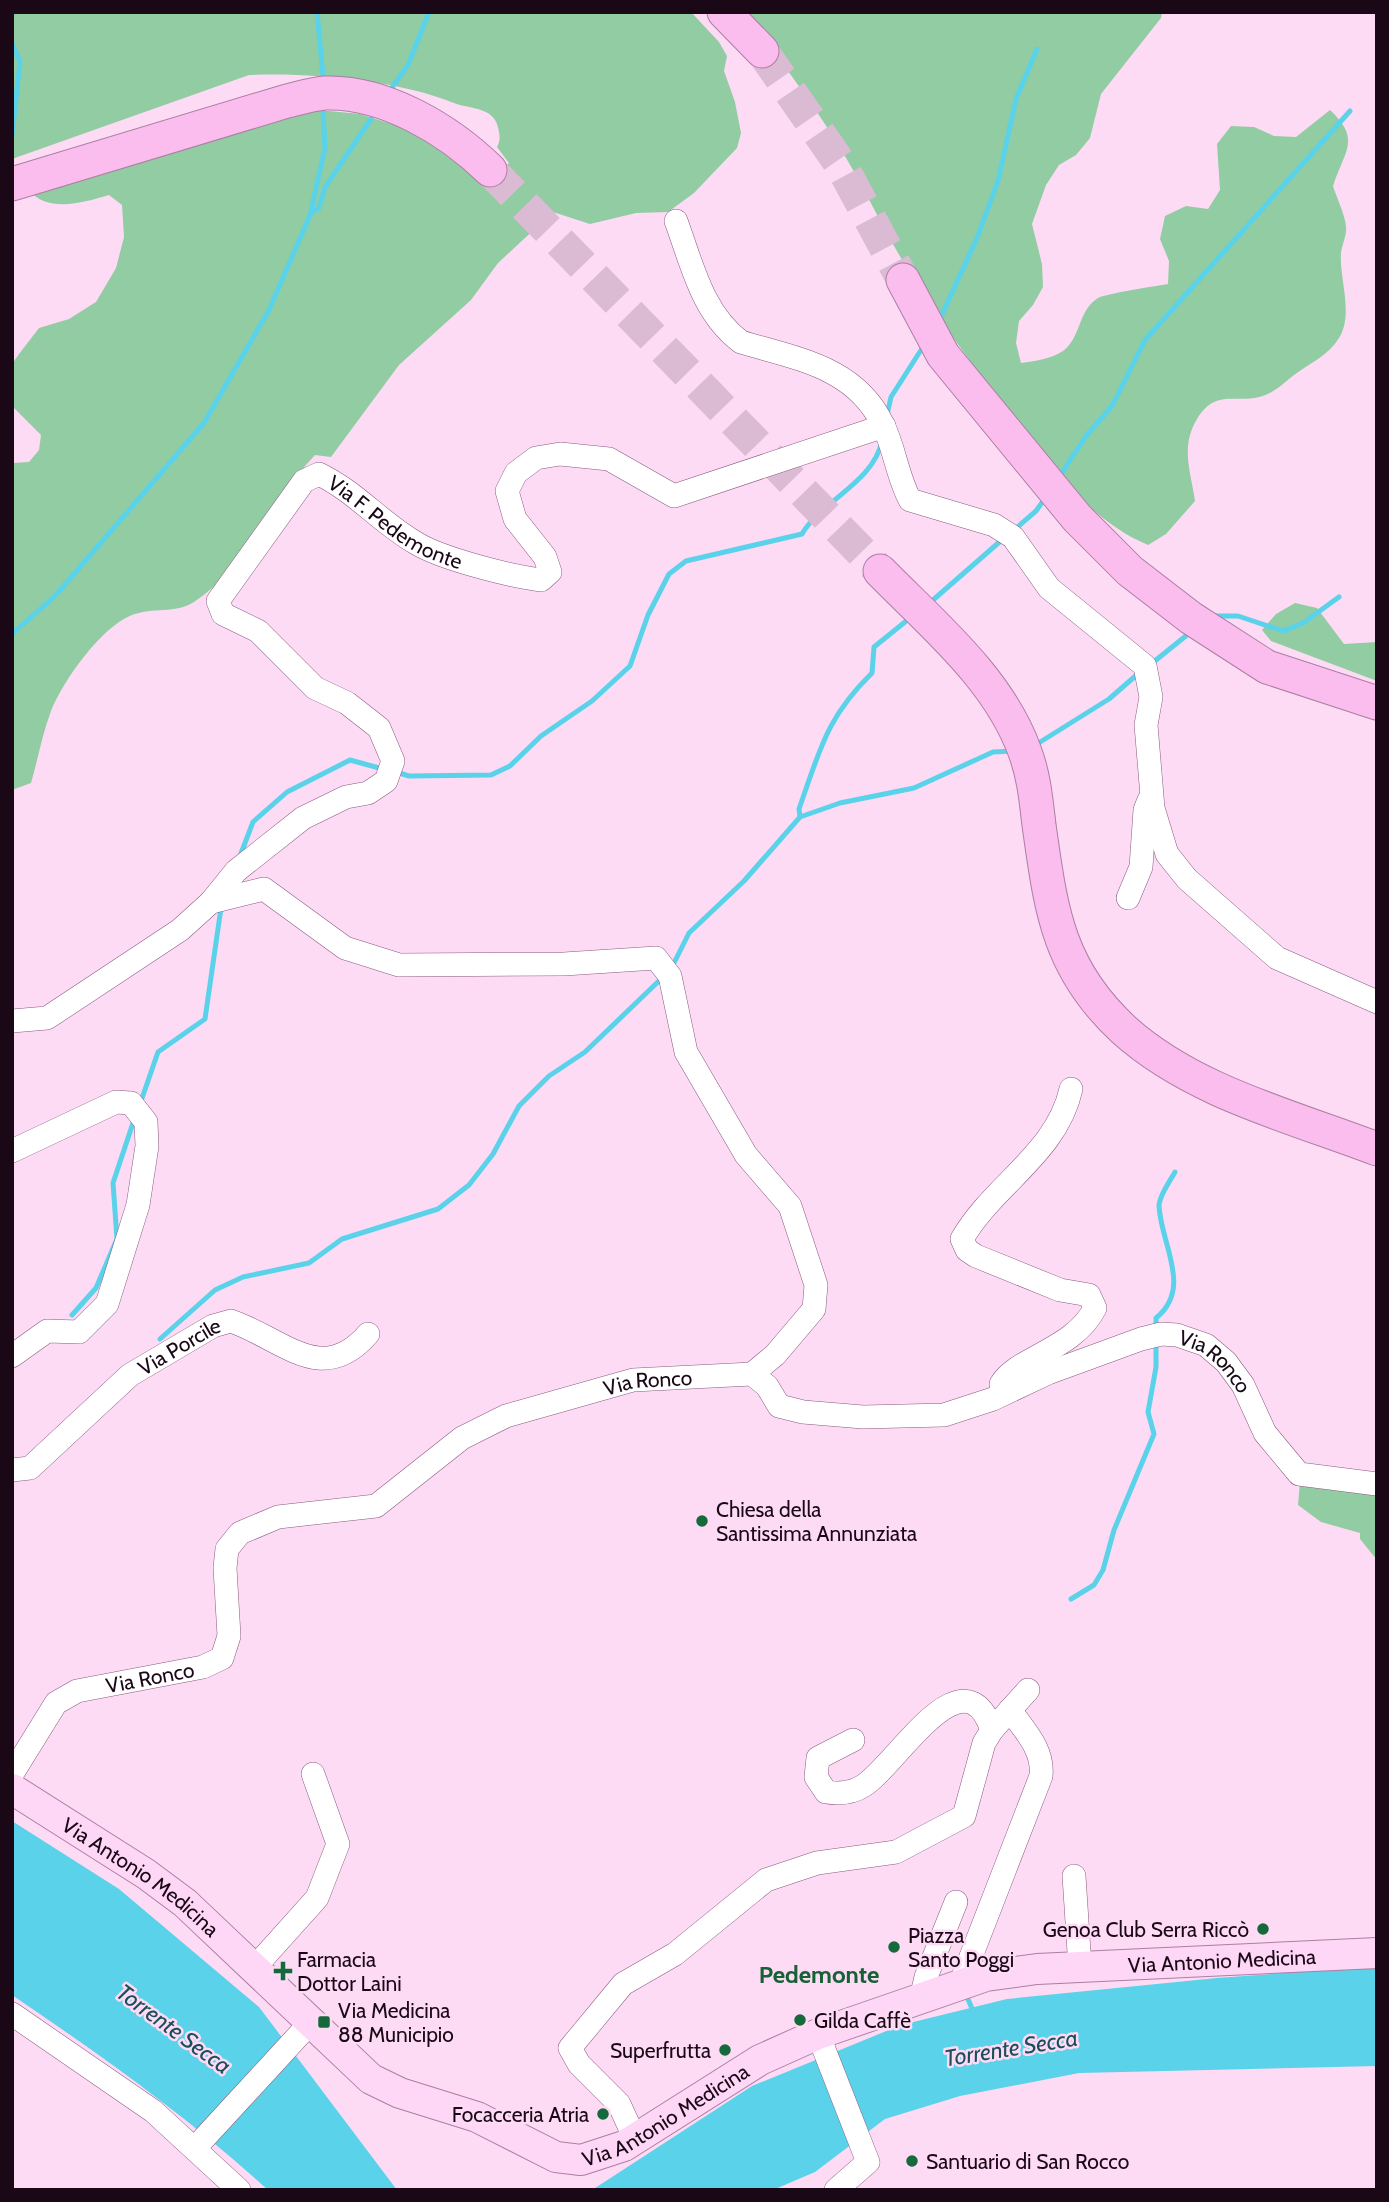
<svg xmlns="http://www.w3.org/2000/svg" width="1389" height="2202" font-family="Cabin,sans-serif">
  <style>
    .green { fill: #91cca2 }
    .water { fill: #59d2ea }
    .lines { fill: none; stroke-linecap: round; stroke-linejoin: round }
    .stream { stroke: #59d2ea; stroke-width: 5 }
    .highway-tunnel { stroke: #dbbbd4; stroke-width: 33; stroke-dasharray: 33 17; stroke-linecap: butt }
    .minor-casing { stroke: #8a5a81; stroke-width: 24 }
    .major-casing { stroke: #ac7ea3; stroke-width: 32 }
    .highway-casing { stroke: #ac7ea3; stroke-width: 35 }
    .minor { stroke: #fff; stroke-width: 23 }
    .major { stroke: #fdd7f5; stroke-width: 30 }
    .highway { stroke: #fbbdee; stroke-width: 33 }
    .poi-dot { fill: #15693b; stroke: #fddbf5; stroke-width: 2.5 }
    .labels { text-anchor: middle; dominant-baseline: central; stroke-width: 5; stroke-linejoin: round; paint-order: stroke }
    .street-label { font-size: 21px; fill: #1a0817; stroke: #fddbf5 }
    .poi-label { font-size: 21px; fill: #1a0817; stroke: #fddbf5; text-anchor: start }
    .water-label { font-size: 23px; font-style: italic; fill: #1a4e58; stroke: #fddbf5 }
    .quarter-label { font-size: 24px; font-weight: bold; fill: #166136; stroke: #fddbf5 }
  </style>
  <rect width="100%" height="100%" fill="#fddbf5"/>
  <!-- green -->
  <g class="green">
    <path d="M12,12H691L719,42L727,56L724,71L735,102L741,133L737,148L694,193L668,212L636,213L590,224L553,212L498,263L471,300L399,365L331,457L315,455L305,466C273,511 241,571 194,602C175,614 153,607 132,615C101,627 63,681 51,711C42,735 38,759 31,783L12,790V463L29,462L39,450L41,435L12,406V364L19,354L39,328L69,319L96,302L116,268L124,237L122,205L109,195C85,202 48,214 29,190L309,109L360,114L410,130L461,161L485,185L509,163L497,147C500,141 500,138 499,132C496,106 472,110 454,103C399,80 308,72 249,75L12,159Z"/>
    <path d="M743,12H1162L1161,18L1101,94L1090,138L1076,155L1059,165L1046,185L1032,224L1042,264L1043,287L1033,305L1019,321L1016,343L1021,363C1035,361 1051,359 1063,351C1081,338 1078,310 1098,298C1104,294 1156,286 1168,284L1169,261L1160,239L1165,216L1186,206L1208,209L1220,190L1217,144L1231,126L1254,127L1274,136L1296,137L1330,110C1362,140 1344,151 1333,186C1337,199 1345,214 1346,227C1347,235 1342,244 1341,253C1339,278 1354,314 1339,338C1329,355 1310,363 1294,375C1282,384 1275,393 1259,397C1234,403 1215,389 1197,419C1180,447 1191,472 1195,501L1166,534L1148,545C1092,521 1057,474 1021,427C984,380 947,332 915,281C888,239 867,193 842,151C812,102 778,57 743,12Z"/>
    <polygon points="1295,603 1317,608 1344,644 1377,642 1377,681 1271,641 1262,630 1276,614"/>
    <polygon points="1300,1482 1377,1490 1377,1560 1360,1539 1360,1533 1321,1522 1298,1505"/>
  </g>
  <!-- water -->
  <g class="water">
    <path d="M12,1821L119,1889L259,2007L397,2190H268C188,2117 102,2056 12,1995Z"/>
    <polygon points="1377,1966 1377,2066 1079,2073 960,2096 885,2119 815,2172 773,2190 592,2190 752,2086 901,2025 1007,1999 1217,1978"/>
  </g>
  <g class="lines">
    <!-- stream -->
    <g class="stream">
      <polyline points="317,12 323,76"/>
      <polyline points="12,43 20,62 12,135"/>
      <polyline points="391,89 408,65 429,12"/>
      <polyline points="310,215 325,148 323,111"/>
      <polyline points="939,321 977,238 998,181 1016,99 1037,49"/>
      <polyline points="887,415 891,397 921,350"/>
      <polyline points="1059,477 1086,436 1112,406 1145,340 1350,111"/>
      <polyline points="1014,530 1036,511 1046,497"/>
      <polyline points="933,600 1004,538"/>
      <polyline points="1211,616 1238,616 1283,631 1303,623 1339,597"/>
      <polyline points="12,634 55,596 204,423 269,310 311,213 319,208 325,187 371,119"/>
      <polyline points="1151,664 1192,631"/>
      <polyline points="1037,744 1109,699 1140,672"/>
      <path d="M396,772L409,776L491,775L510,766L541,736L592,701L630,666L648,615L669,574L686,561L802,534C821,501 873,483 882,441"/>
      <path d="M800,817L799,809C820,750 826,718 872,673L874,647L905,622"/>
      <polyline points="240,856 253,822 287,792 350,760 383,769"/>
      <polyline points="672,967 689,933 744,881 800,817 840,803 914,788 993,752 1013,751"/>
      <polyline points="140,1104 158,1052 205,1019 221,908"/>
      <polyline points="72,1315 96,1288 117,1239 113,1183 134,1120"/>
      <path d="M1156,1328V1318C1193,1288 1161,1245 1159,1206C1159,1196 1170,1181 1175,1172"/>
      <polyline points="160,1339 215,1290 243,1277 309,1263 342,1239 438,1209 469,1185 493,1154 519,1106 549,1076 585,1052 663,977"/>
      <polyline points="1071,1599 1094,1585 1103,1570 1114,1530 1154,1434 1148,1412 1156,1367 1156,1341"/>
      <polyline points="967,1997 974,2013"/>
    </g>
    <!-- highway-tunnel -->
    <g class="highway-tunnel">
      <polyline points="762,51 841,165 903,280"/>
      <polyline points="490,170 880,571"/>
    </g>
    <defs>
      <g id="minor">
        <path d="M676,221C692,264 702,313 741,342C797,359 856,367 883,425C895,449 897,476 910,500L994,525L1013,537L1049,588L1145,666L1151,697L1146,725L1153,808L1167,854L1187,879L1277,958L1377,1002"/>
        <polyline points="1128,898 1141,867 1145,810 1149,800"/>
        <polyline points="211,902 264,889 345,948 399,965 564,964 656,958 670,976 686,1052 746,1155 790,1206 816,1285 814,1309 775,1355 752,1374"/>
        <path id="s1" d="M12,1021L47,1018L180,930L211,902L236,871L303,818L346,797L368,793L386,781L393,761L379,728L347,703L315,688L258,631L223,614L218,601L304,481L319,474C356,492 381,523 416,543C442,559 510,576 541,580L550,572L545,557L515,519L507,491L516,473L536,458L560,454L609,459L674,496L884,426"/>
        <polyline points="12,1151 116,1102 131,1103 146,1122 147,1146 138,1205 107,1304 79,1332 47,1331 12,1356"/>
        <path d="M1001,1384C1017,1357 1074,1350 1095,1308L1089,1295L1060,1290L976,1256L967,1250L962,1239C993,1185 1057,1153 1071,1089"/>
        <path id="s2" d="M12,1470L30,1468L130,1375L213,1326L231,1321C283,1339 322,1387 368,1334"/>
        <path d="M853,1740L818,1758L816,1777L826,1792C838,1794 852,1793 863,1786C897,1765 963,1648 992,1730"/>
        <path id="s3" d="M12,1774L56,1703L77,1691L203,1667L222,1658L229,1636L225,1568L227,1549L240,1533L278,1517L376,1506L462,1438L506,1416L633,1380L752,1374L767,1386L779,1406L803,1412L863,1417L944,1415L993,1399L1048,1373L1141,1339L1161,1334L1177,1335L1206,1345L1226,1362L1243,1385L1265,1433L1299,1474L1377,1484"/>
        <polyline points="1074,1876 1080,1967"/>
        <polyline points="255,1967 317,1898 338,1844 313,1774"/>
        <path d="M960,1985L1041,1776C1044,1750 1025,1731 1010,1710"/>
        <polyline points="921,1999 926,1977 956,1902"/>
        <polyline points="12,2014 153,2111 239,2190"/>
        <polyline points="818,2034 868,2162 836,2190"/>
        <polyline points="635,2139 619,2104 579,2064 570,2048 623,1984 675,1954 766,1880 817,1863 896,1852 964,1816 984,1743 992,1730 1028,1690"/>
        <polyline points="195,2148 311,2022"/>
      </g>
      <g id="major">
        <path id="s4" d="M12,1789L146,1874L185,1903L371,2079L400,2093L477,2117L556,2157L581,2160L624,2146L760,2060L818,2034L986,1976L1037,1969L1377,1953"/>
      </g>
      <g id="highway">
        <polyline points="724,12 762,51"/>
        <path d="M12,184L287,101C299,98 313,94 325,93C385,91 449,130 490,170"/>
        <polyline points="903,280 943,355 1077,518 1130,571 1191,618 1267,667 1377,703"/>
        <path d="M880,571C933,625 999,679 1025,752C1034,776 1036,800 1039,825C1051,909 1057,968 1124,1030C1193,1092 1291,1116 1377,1149"/>
      </g>
    </defs>
    <!-- minor casing -->
    <use href="#minor" class="minor-casing"/>
    <!-- major casing -->
    <use href="#major" class="major-casing"/>
    <!-- highway casing -->
    <use href="#highway" class="highway-casing"/>
    <!-- minor -->
    <use href="#minor" class="minor"/>
    <!-- major -->
    <use href="#major" class="major"/>
    <!-- highway -->
    <use href="#highway" class="highway"/>
  </g>
  <!-- markers -->
  <g class="poi-dot">
    <circle cx="702" cy="1521" r="7"/>
    <circle cx="1263" cy="1929" r="7"/>
    <circle cx="894" cy="1947" r="7"/>
    <path d="M279.5 1960.5h7v7h7v7h-7v7h-7v-7h-7v-7h7z"/>
    <circle cx="800" cy="2020" r="7"/>
    <rect x="317" y="2015" width="14" height="14" rx="3.5"/>
    <circle cx="725" cy="2050" r="7"/>
    <circle cx="603" cy="2114" r="7"/>
    <circle cx="912" cy="2161" r="7"/>
  </g>
  <g class="labels">
    <!-- street labels -->
    <g class="street-label">
      <text stroke="none"><textPath href="#s1" startOffset="975">Via F. Pedemonte</textPath></text>
      <text stroke="none"><textPath href="#s2" startOffset="212">Via Porcile</textPath></text>
      <text stroke="none"><textPath href="#s3" startOffset="1442">Via Ronco</textPath></text>
      <text stroke="none"><textPath href="#s3" startOffset="833">Via Ronco</textPath></text>
      <text stroke="none"><textPath href="#s3" startOffset="182">Via Ronco</textPath></text>
      <text stroke="none"><textPath href="#s4" startOffset="156">Via Antonio Medicina</textPath></text>
      <text stroke="none"><textPath href="#s4" startOffset="1374">Via Antonio Medicina</textPath></text>
      <text stroke="none"><textPath href="#s4" startOffset="786">Via Antonio Medicina</textPath></text>
    </g>
    <!-- poi labels -->
    <g class="poi-label">
      <text x="716" y="1509">Chiesa della<tspan x="716" dy="24">Santissima Annunziata</tspan></text>
      <text x="1249" y="1929" text-anchor="end">Genoa Club Serra Riccò</text>
      <text x="908" y="1935">Piazza<tspan x="908" dy="24">Santo Poggi</tspan></text>
      <text x="297" y="1959">Farmacia<tspan x="297" dy="24">Dottor Laini</tspan></text>
      <text x="338" y="2010">Via Medicina<tspan x="338" dy="24">88 Municipio</tspan></text>
      <text x="814" y="2020">Gilda Caffè</text>
      <text x="711" y="2050" text-anchor="end">Superfrutta</text>
      <text x="589" y="2114" text-anchor="end">Focacceria Atria</text>
      <text x="926" y="2161">Santuario di San Rocco</text>
    </g>
    <!-- water labels -->
    <g class="water-label">
      <text transform="translate(174 2029) rotate(36)">Torrente Secca</text>
      <text transform="translate(1011 2048) rotate(-9)">Torrente Secca</text>
    </g>
    <!-- quarter labels -->
    <g class="quarter-label">
      <text x="819" y="1974">Pedemonte</text>
    </g>
  </g>
  <!-- border -->
  <rect width="1389" height="2202" fill="none" stroke="#1a0817" stroke-width="28"/>
</svg>
